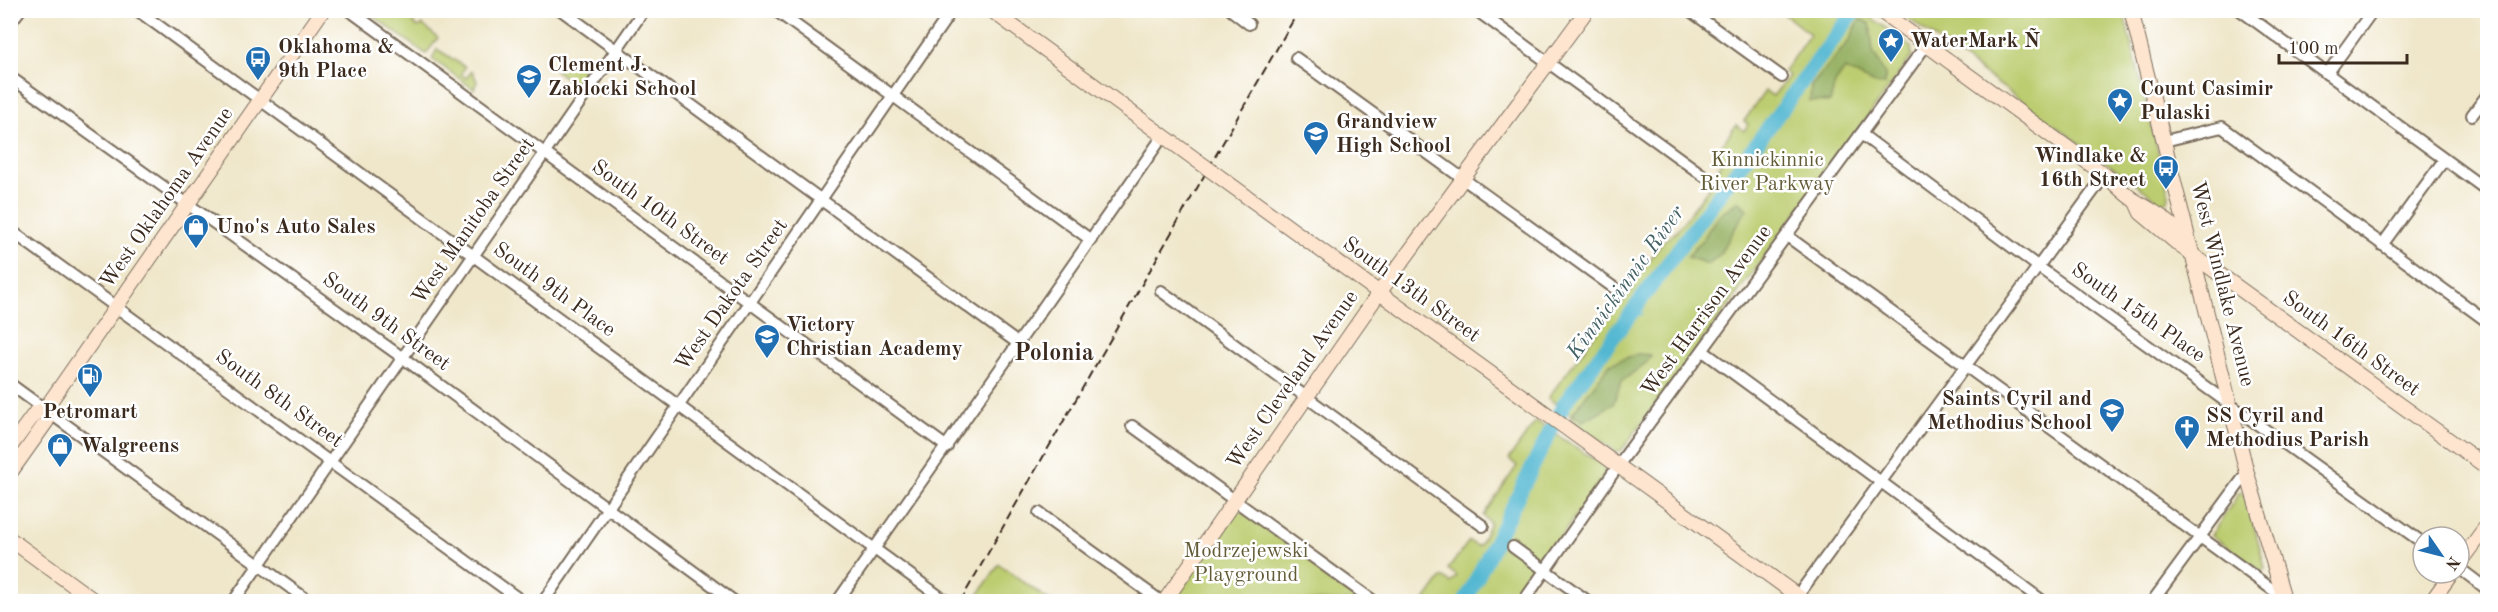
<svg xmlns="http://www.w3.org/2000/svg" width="2498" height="612" font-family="'Old Standard TT',serif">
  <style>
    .green { fill: #bccc6f; stroke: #7c7b46; stroke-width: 1.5 }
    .forest { fill: #95b062; stroke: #686d40; stroke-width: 1.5 }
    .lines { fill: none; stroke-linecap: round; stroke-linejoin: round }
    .stream { stroke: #52b7d1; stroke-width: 2 }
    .river { stroke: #52b7d1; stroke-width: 15 }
    .street-casing { stroke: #7a6c5b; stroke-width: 14 }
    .secondary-casing { stroke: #7a6c5b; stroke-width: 16 }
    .street { stroke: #fff; stroke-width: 10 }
    .secondary { stroke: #fde5d0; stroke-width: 14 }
    .rail { stroke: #3b2a1e; stroke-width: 2; stroke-dasharray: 9 4.5; stroke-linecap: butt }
    .secondary-bridge-casing { stroke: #7a6c5b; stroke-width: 16; stroke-linecap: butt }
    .secondary-bridge { stroke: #fde5d0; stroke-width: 14 }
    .labels { text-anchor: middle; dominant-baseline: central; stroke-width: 5; stroke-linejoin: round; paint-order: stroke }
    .poi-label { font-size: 21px; font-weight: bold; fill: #3b2a1e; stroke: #fff; text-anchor: start }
    .park-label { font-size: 21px; fill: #625b36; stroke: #fff }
    .street-label { font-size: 21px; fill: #3b2a1e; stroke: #fff }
    .water-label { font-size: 22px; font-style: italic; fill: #446266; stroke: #fff }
    .quarter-label { font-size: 24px; font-weight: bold; fill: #3b2a1e; stroke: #fff }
  </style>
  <rect width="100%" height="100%" fill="#fff"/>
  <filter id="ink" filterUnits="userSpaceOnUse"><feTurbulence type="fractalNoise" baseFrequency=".0167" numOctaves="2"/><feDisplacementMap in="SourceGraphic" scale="12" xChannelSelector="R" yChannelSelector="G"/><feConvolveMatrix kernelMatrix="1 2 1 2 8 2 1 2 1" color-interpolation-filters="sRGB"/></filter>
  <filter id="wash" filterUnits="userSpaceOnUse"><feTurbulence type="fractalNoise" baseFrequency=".008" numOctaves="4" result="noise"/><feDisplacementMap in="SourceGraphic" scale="24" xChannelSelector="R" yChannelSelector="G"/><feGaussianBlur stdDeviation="1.35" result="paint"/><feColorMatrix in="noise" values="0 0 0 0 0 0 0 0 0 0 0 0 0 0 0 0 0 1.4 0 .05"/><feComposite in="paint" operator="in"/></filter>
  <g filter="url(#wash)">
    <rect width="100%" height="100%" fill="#f0e7cb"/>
    <!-- green -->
    <g class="green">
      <polygon points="366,11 416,11 412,17 413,23 418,27 423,25 438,38 426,54"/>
      <polygon points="1789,11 1855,11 1865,17 1868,15 1911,47 1912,56 1622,450 1616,452 1571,419 1572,416 1548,398 1618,303 1621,304 1632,289 1630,287 1663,241 1675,233 1715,179 1714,174 1721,163 1713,157 1736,125 1744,131 1748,124 1744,121 1765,91 1773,96 1789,76 1784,71 1810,34 1785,15"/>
      <polygon points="1898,11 2123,11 2169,195 2168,201 2160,202"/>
      <polygon points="437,49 465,67 461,74 466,78 472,71 477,81 474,89 432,59"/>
      <polygon points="565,56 587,72 577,86 555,70"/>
      <polygon points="1536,421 1604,466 1605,474 1516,601 1424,602 1442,577 1451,583 1457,576 1448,569 1469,541 1477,546 1480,545 1490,523 1483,516 1517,466 1509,459"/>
      <polygon points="2240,492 2246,496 2265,568 2261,571 2211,535"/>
      <polygon points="1238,510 1241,511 1367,601 1175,602 1175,598 1234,512"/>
      <polygon points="999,564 1050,601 974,601"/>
    </g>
    <!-- forest -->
    <g class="forest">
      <polygon points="1860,19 1870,24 1873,52 1885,75 1885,85 1872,83 1845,69 1835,83 1830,102 1810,101 1811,86 1849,41"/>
      <polygon points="1738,201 1747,209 1719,255 1708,264 1687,257 1701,242 1717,217"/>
      <polygon points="1637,354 1651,355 1647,362 1621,382 1613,404 1583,421 1572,414 1610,364"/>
    </g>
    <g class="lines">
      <!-- stream -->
      <polyline class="stream" points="1629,316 1642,314"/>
      <!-- river -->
      <polyline class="river" points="1465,602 1564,404 1855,10"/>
    </g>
  </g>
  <g filter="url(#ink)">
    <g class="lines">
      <defs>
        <g id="street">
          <polyline points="137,10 947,602"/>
          <polyline points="349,10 947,447"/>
          <polyline points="561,10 1019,344"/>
          <polyline points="775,10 1091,240"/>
          <polyline points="1231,10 1249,24"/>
          <polyline points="1476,10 1704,176"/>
          <polyline points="1689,10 1782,77"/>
          <polyline points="2240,10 2488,191"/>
          <polyline points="10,23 20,10"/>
          <polyline points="1296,58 1617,290"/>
          <polyline points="2327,74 2373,10"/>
          <polyline points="10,77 410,363 735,602"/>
          <polyline points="2472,115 2488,94"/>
          <polyline points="1861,134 2044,271 2423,543"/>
          <polyline points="2164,141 2222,127 2488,322"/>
          <polyline points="10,230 523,602"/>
          <polyline points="1787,236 2284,598"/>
          <polyline points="2382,245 2444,160"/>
          <polyline points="1161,291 1483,526"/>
          <polyline points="1703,351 2044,602"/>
          <polyline points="10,384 310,602"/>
          <polyline points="1132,426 1375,602"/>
          <polyline points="1039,513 1162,602"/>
          <polyline points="1513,547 1589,602"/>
          <polyline points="2459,568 2488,590"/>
          <polyline points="233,602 644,10"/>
          <polyline points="543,602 952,10"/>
          <polyline points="837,602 1163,136"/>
          <polyline points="1523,602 1625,456 1926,45"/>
          <polyline points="1793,602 2105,175"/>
          <polyline points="2152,602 2247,473"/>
        </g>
        <g id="secondary">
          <polyline points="991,10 1195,159"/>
          <path d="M1879,10L2105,175C2115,184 2126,196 2137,202C2155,212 2173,222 2184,241"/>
          <polyline points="2131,10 2247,473 2285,602"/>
          <polyline points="1217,175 1806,602"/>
          <polyline points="2136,202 2141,213 2179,245 2488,468"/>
          <polyline points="10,447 35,413 45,409 323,10"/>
          <polyline points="10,473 47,421 45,409"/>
          <polyline points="10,539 96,602"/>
          <polyline points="2459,563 2488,524"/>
          <polyline points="1164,602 1379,293 1587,10"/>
          <polyline points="2431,602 2452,573"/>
        </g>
      </defs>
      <!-- street casing -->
      <use href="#street" class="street-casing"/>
      <!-- secondary casing -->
      <use href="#secondary" class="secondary-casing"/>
      <!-- street -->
      <use href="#street" class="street"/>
      <!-- secondary -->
      <use href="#secondary" class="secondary"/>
      <!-- rail -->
      <polyline class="rail" points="960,602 1299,10"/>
      <defs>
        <polyline id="secondary-bridge" points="1195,159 1217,175"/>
      </defs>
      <!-- secondary-bridge casing -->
      <use href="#secondary-bridge" class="secondary-bridge-casing"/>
      <!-- secondary-bridge -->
      <use href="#secondary-bridge" class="secondary-bridge"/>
    </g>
  </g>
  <!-- icons -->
  <defs>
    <symbol id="sight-pin" viewBox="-11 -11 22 30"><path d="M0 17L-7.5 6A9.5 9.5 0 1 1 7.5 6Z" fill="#1f6fb2" stroke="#fff"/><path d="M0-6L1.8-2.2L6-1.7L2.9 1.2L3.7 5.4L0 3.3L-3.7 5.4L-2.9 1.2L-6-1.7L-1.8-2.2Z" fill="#fff"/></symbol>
    <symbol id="bus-pin" viewBox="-11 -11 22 30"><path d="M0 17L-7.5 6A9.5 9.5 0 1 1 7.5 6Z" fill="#1f6fb2" stroke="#fff"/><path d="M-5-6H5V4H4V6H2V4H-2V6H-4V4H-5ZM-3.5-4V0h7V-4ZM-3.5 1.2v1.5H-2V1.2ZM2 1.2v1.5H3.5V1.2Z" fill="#fff"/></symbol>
    <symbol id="school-pin" viewBox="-11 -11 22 30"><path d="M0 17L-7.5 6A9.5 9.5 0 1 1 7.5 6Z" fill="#1f6fb2" stroke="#fff"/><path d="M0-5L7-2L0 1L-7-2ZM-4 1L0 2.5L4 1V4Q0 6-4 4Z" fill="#fff"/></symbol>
    <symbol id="shop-pin" viewBox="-11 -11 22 30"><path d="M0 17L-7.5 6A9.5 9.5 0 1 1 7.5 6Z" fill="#1f6fb2" stroke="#fff"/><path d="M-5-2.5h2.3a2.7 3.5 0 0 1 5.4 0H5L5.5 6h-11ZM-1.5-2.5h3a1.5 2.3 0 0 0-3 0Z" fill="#fff"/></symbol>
    <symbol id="fuel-pin" viewBox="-11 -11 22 30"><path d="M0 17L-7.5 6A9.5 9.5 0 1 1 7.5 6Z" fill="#1f6fb2" stroke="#fff"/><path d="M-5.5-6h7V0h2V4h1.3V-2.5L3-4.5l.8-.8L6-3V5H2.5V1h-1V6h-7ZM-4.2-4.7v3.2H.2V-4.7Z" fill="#fff"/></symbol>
    <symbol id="church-pin" viewBox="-11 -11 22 30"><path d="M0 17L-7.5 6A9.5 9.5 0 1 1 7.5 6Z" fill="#1f6fb2" stroke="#fff"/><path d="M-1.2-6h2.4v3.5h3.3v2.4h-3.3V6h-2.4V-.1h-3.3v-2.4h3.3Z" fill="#fff"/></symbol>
  </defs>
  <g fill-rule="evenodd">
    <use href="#sight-pin" x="1876" y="26" width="30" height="40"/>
    <use href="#bus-pin" x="243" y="44" width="30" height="40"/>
    <use href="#school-pin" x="514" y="62" width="30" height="40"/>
    <use href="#sight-pin" x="2105" y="86" width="30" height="40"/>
    <use href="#school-pin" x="1301" y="119" width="30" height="40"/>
    <use href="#bus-pin" x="2151" y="153" width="30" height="40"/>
    <use href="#shop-pin" x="181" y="212" width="30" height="40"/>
    <use href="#school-pin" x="752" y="322" width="30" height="40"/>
    <use href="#fuel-pin" x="75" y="361" width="30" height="40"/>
    <use href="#school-pin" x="2097" y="396" width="30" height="40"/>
    <use href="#church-pin" x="2172" y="413" width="30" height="40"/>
    <use href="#shop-pin" x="45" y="431" width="30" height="40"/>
  </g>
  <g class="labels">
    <!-- poi labels -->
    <g class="poi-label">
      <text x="1910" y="41">WaterMark Ñ</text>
      <text x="278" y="47">Oklahoma &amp;<tspan x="278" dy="24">9th Place</tspan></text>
      <text x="548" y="65">Clement J.<tspan x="548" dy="24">Zablocki School</tspan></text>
      <text x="2140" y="89">Count Casimir<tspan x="2140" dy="24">Pulaski</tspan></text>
      <text x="1336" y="122">Grandview<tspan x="1336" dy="24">High School</tspan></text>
      <text x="2146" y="156" text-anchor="end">Windlake &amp;<tspan x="2146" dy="24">16th Street</tspan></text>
      <text x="216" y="227">Uno's Auto Sales</text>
      <text x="786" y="325">Victory<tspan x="786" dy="24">Christian Academy</tspan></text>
      <text x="2092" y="399" text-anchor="end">Saints Cyril and<tspan x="2092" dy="24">Methodius School</tspan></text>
      <text x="90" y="412" text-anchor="middle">Petromart</text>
      <text x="2206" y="416">SS Cyril and<tspan x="2206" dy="24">Methodius Parish</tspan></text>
      <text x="80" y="446">Walgreens</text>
    </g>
    <!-- park labels -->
    <g class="park-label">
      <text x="1767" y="160">Kinnickinnic<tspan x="1767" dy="24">River Parkway</tspan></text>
      <text x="1246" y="551">Modrzejewski<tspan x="1246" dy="24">Playground</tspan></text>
    </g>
    <!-- street labels -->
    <g class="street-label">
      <text transform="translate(167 198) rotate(-55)">West Oklahoma Avenue</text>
      <text transform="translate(660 213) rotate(36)">South 10th Street</text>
      <text transform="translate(474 221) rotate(-55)">West Manitoba Street</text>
      <text transform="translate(2222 284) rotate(76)">West Windlake Avenue</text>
      <text transform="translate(554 290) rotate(36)">South 9th Place</text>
      <text transform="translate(1411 290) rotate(36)">South 13th Street</text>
      <text transform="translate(732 295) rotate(-55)">West Dakota Street</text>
      <text transform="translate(1707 311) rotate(-54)">West Harrison Avenue</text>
      <text transform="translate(2138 313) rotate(35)">South 15th Place</text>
      <text transform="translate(386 322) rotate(36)">South 9th Street</text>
      <text transform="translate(2351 344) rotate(36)">South 16th Street</text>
      <text transform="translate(1293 380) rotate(-55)">West Cleveland Avenue</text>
      <text transform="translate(279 399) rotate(36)">South 8th Street</text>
    </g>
    <!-- water labels -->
    <g class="water-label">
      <text transform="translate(1626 283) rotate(-54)">Kinnickinnic River</text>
    </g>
    <!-- quarter labels -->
    <g class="quarter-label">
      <text x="1054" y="354">Polonia</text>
    </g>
  </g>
  <!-- margin -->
  <rect width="2498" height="612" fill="none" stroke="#fff" stroke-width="36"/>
  <!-- north arrow -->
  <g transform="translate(2441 555) rotate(125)"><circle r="28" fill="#ffffff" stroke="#b1aaa5" stroke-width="1.5"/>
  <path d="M0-4.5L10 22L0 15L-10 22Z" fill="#1f6fb2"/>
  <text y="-9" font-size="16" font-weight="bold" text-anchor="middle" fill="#3b2a1e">N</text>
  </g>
  <!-- scale -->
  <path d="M2279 54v9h128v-9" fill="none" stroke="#3b2a1e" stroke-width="3"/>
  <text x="2288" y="54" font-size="18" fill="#3b2a1e" stroke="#ffffff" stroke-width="4.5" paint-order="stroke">100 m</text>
</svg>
